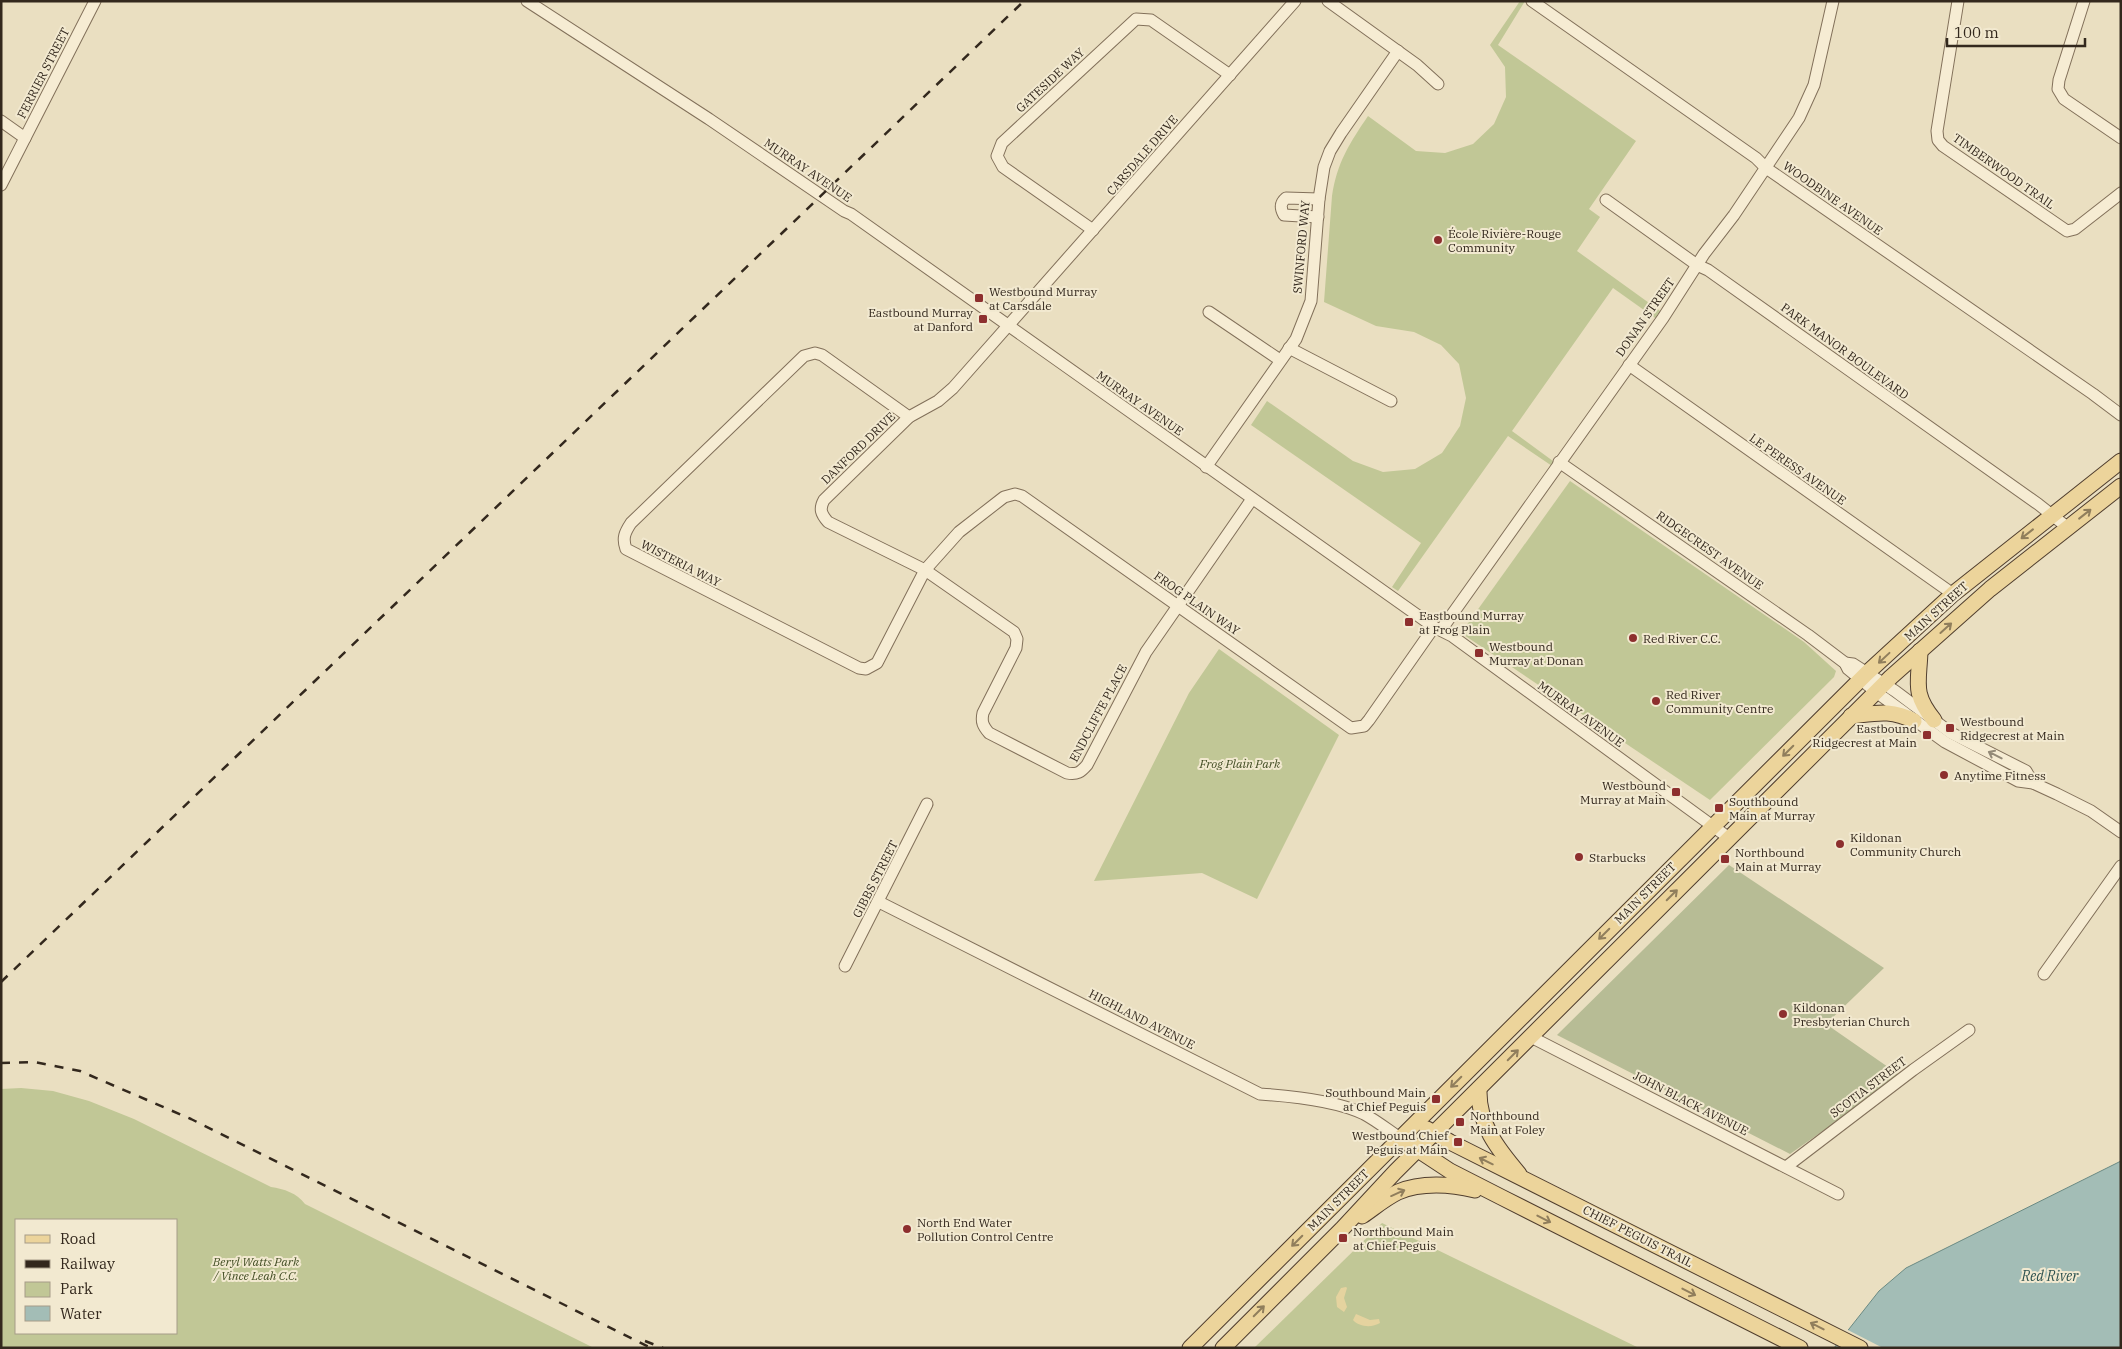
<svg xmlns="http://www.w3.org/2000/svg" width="2122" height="1349" font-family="'IBM Plex Serif',serif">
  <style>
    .green { fill: #c1c796; fill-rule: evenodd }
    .sand { fill: #e5d39f }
    .cemetery { fill: #b7bc95 }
    .water { fill: #a3bdb6; stroke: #6b8a83 }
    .pier { fill: #eadfc1 }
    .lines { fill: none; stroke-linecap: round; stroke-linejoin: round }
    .minor-casing { stroke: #82705a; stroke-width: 13 }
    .major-casing { stroke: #503e2e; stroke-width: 17 }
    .minor { stroke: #f6ecd3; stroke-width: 11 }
    .major { stroke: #ecd49b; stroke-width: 15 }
    .rail { stroke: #33281d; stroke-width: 2.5; stroke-dasharray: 9 9; stroke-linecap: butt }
    .oneway { stroke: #907e5c }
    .oneway2 { stroke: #948a78 }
    .poi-dot { fill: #8d2f2e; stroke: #f2e9d0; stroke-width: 2 }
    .labels { text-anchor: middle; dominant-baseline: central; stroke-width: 4; stroke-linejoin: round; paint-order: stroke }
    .street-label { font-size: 12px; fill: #33281d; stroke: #f2e9d0 }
    .poi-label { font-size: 12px; fill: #33281d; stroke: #f2e9d0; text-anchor: start }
    .park-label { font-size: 12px; font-style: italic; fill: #434e25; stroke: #f2e9d0 }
    .water-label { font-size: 14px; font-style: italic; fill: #2d5250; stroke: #f2e9d0 }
  </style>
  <rect width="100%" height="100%" fill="#eadfc1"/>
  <!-- green -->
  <g class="green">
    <path d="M1520,1H1525L1498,45L1636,141L1589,209L1600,217L1577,251L1663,313L1658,320L1613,288L1512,431L1557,464L1555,468L1508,436L1398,591L1392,587L1421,543L1251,425L1267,401L1353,461L1383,472L1415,469L1442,453L1460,426L1466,398L1459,364L1441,345L1414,332L1376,326L1324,302L1332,196C1337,163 1349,144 1368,116L1416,151L1445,153L1473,144L1494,124L1506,97L1505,67L1490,45Z"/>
    <polygon points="1570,481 1804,642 1836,671 1834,677 1710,800 1461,633"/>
    <polygon points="1219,649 1339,735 1257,899 1202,873 1094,881 1189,693"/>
    <path d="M21,1088L53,1091L89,1101L134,1119L271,1187C284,1189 297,1193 305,1204L594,1348H1V1089ZM16,1220H176V1333H16Z"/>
    <polygon points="1382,1223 1639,1348 1254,1348"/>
  </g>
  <!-- sand -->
  <g class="sand">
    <polygon points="1346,1287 1347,1288 1344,1298 1347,1307 1344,1312 1337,1307 1336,1297 1341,1288"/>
    <path d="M1356,1314L1370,1320L1379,1319L1380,1323C1372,1328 1359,1327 1353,1320Z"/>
  </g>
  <!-- cemetery -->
  <polygon class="cemetery" points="1729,865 1884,968 1826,1024 1901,1076 1790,1154 1557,1035"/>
  <!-- water -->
  <polygon class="water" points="2121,1161 2121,1348 1834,1348 1879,1291 1906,1268"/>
  <!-- pier -->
  <polygon class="pier" points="1846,1329 1883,1348 1844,1348 1834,1343"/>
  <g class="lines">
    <defs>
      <g id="minor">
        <polyline points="527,1 709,119 844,211 851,214 1434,627 1452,636 1729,838"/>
        <polyline points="1328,1 1417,65 1438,84"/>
        <polyline points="1532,1 1756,158 1766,168 2093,394 2121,415"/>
        <polyline points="1958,1 1937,131 1938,140 1943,146 2067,231 2075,229 2121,193"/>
        <polyline points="2084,1 2059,80 2058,89 2064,99 2121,138"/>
        <polyline points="1,121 25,138"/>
        <polyline points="1,185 95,1"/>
        <polyline points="1606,200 1697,265 1708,270 2038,504 2067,527"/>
        <path d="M1318,217L1284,215C1280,208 1280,203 1286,198L1319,199"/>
        <polyline points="1093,230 1003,167 997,156 1002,143 1136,19 1151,20 1230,75"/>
        <polyline points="1209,312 1280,360"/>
        <polyline points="1289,348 1391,401"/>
        <polyline points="1629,365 1953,594"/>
        <path d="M909,417L822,355L815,353L804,356L631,523C625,532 622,538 626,549L859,668L866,669L877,663L925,570L959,532L1004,497L1015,494L1022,496L1351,728L1364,726L1369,720L1434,627"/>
        <polyline points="1559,462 1808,635 1845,663 1848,669 1876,692 1945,742 2018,781 2033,783 2057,794 2091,811 2121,832"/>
        <polyline points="1206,467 1296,339 1311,301 1319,199 1324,167 1330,151 1341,133 1398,51"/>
        <path d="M1252,499L1146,652L1087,765C1081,772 1077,775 1067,773L989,733C983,726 981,722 983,713L1016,648L1017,639L1014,632L925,570L828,522C821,514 819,509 824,500L909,417L938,401L953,388L1295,1"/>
        <polyline points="1441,630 1663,318 1704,254 1734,215 1799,118 1814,85 1833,1"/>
        <polyline points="1845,663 1853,664 1895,691 1951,733 2026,771 2033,783"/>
        <path d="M879,902L1260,1094C1291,1096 1335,1100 1364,1114C1377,1121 1388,1130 1400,1138"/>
        <polyline points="845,966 927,804"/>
        <polyline points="2044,974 2121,866"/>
        <polyline points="1531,1037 1838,1194"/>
        <polyline points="1786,1167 1913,1070 1969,1030"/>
      </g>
      <g id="major">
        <path d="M1920,651C1919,683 1912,693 1934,720"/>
        <path d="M1851,716C1877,713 1891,709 1914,721"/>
        <path d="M1479,1089C1478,1124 1497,1148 1519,1174"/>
        <polyline points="1427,1129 1450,1142 1860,1348"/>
        <polyline points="1409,1144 1450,1171 1501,1197 1800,1348"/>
        <path d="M1362,1216C1374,1208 1384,1199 1398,1192C1421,1182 1451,1184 1475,1190"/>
        <polyline points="1190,1348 1867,673 1953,594 2121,461"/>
        <polyline points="1223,1348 1342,1229 1395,1172 1891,677 1990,589 2121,486"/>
      </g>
    </defs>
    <!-- minor casing -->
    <use href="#minor" class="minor-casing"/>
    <!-- major casing -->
    <use href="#major" class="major-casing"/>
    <!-- minor -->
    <use href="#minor" class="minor"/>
    <!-- major -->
    <use href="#major" class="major"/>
    <!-- rail -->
    <g class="rail">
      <polyline points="1,982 1024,1"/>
      <polyline points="1,1063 34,1062 80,1071 191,1119 651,1348"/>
      <polyline points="645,1341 663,1348"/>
    </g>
  </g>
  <!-- one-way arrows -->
  <defs><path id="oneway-shaft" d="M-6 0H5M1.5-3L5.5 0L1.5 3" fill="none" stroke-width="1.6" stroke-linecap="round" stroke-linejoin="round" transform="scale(1.25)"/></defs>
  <g class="oneway">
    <use href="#oneway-shaft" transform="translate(2085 514) rotate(-38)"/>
    <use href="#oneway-shaft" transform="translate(2027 534) rotate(142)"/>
    <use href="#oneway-shaft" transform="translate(1946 628) rotate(-42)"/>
    <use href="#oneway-shaft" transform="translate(1884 658) rotate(137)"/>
    <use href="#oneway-shaft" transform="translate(1788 751) rotate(135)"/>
    <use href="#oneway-shaft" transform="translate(1672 895) rotate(-45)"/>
    <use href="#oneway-shaft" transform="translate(1604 934) rotate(135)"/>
    <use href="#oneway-shaft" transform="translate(1513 1055) rotate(-45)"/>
    <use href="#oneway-shaft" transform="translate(1456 1082) rotate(135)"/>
    <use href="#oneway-shaft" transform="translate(1486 1161) rotate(-154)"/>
    <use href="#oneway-shaft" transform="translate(1398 1193) rotate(-24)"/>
    <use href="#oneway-shaft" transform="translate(1544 1219) rotate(27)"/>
    <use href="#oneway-shaft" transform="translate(1297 1241) rotate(135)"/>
    <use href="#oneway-shaft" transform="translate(1689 1292) rotate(27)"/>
    <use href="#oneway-shaft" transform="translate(1259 1311) rotate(-45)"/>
    <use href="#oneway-shaft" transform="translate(1817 1326) rotate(-153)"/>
  </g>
  <use class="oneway2" href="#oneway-shaft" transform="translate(1995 755) rotate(-153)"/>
  <!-- markers -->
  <g class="poi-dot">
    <circle cx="1438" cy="240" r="5"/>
    <rect x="974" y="293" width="10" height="10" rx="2.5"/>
    <rect x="978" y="314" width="10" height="10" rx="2.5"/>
    <rect x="1404" y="617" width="10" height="10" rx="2.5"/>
    <circle cx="1633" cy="638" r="5"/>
    <rect x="1474" y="648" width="10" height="10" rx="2.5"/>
    <circle cx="1656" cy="701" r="5"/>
    <rect x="1945" y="723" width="10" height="10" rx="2.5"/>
    <rect x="1922" y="730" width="10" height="10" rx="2.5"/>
    <circle cx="1944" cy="775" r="5"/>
    <rect x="1671" y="787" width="10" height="10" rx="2.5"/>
    <rect x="1714" y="803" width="10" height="10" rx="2.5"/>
    <circle cx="1840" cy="844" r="5"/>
    <circle cx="1579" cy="857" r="5"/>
    <rect x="1720" y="854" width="10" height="10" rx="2.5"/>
    <circle cx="1783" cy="1014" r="5"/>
    <rect x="1431" y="1094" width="10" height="10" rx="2.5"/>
    <rect x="1455" y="1117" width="10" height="10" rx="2.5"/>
    <rect x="1453" y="1137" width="10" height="10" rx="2.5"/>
    <circle cx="907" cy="1229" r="5"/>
    <rect x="1338" y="1233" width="10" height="10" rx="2.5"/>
  </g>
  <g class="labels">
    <!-- street labels -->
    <g class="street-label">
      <text transform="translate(43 73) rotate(-63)">FERRIER STREET</text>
      <text transform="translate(1050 80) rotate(-43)">GATESIDE WAY</text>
      <text transform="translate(1142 155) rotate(-49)">CARSDALE DRIVE</text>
      <text transform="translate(808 170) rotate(34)">MURRAY AVENUE</text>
      <text transform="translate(2004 171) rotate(35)">TIMBERWOOD TRAIL</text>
      <text transform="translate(1833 198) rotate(35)">WOODBINE AVENUE</text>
      <text transform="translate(1301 247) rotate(-85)">SWINFORD WAY</text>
      <text transform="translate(1645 317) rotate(-55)">DONAN STREET</text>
      <text transform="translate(1845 351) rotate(36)">PARK MANOR BOULEVARD</text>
      <text transform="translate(1140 403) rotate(35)">MURRAY AVENUE</text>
      <text transform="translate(858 448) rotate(-44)">DANFORD DRIVE</text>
      <text transform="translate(1798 469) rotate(35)">LE PERESS AVENUE</text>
      <text transform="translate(1710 550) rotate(35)">RIDGECREST AVENUE</text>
      <text transform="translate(681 563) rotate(27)">WISTERIA WAY</text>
      <text transform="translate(1197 603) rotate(35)">FROG PLAIN WAY</text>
      <text transform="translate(1936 611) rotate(-42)">MAIN STREET</text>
      <text transform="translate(1098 713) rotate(-62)">ENDCLIFFE PLACE</text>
      <text transform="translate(1581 714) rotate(36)">MURRAY AVENUE</text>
      <text transform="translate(875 879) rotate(-63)">GIBBS STREET</text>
      <text transform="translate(1645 893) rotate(-45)">MAIN STREET</text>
      <text transform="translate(1142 1019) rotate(27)">HIGHLAND AVENUE</text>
      <text transform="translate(1868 1087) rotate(-37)">SCOTIA STREET</text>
      <text transform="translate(1691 1103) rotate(27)">JOHN BLACK AVENUE</text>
      <text transform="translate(1338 1200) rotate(-45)">MAIN STREET</text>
      <text transform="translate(1638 1236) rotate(27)">CHIEF PEGUIS TRAIL</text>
    </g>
    <!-- poi labels -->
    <g class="poi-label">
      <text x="1448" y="233">École Rivière-Rouge<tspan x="1448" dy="14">Community</tspan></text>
      <text x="989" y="291">Westbound Murray<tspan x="989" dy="14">at Carsdale</tspan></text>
      <text x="973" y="312" text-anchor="end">Eastbound Murray<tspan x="973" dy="14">at Danford</tspan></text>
      <text x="1419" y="615">Eastbound Murray<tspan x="1419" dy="14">at Frog Plain</tspan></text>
      <text x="1643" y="638">Red River C.C.</text>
      <text x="1489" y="646">Westbound<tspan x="1489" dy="14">Murray at Donan</tspan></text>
      <text x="1666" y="694">Red River<tspan x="1666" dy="14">Community Centre</tspan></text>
      <text x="1960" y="721">Westbound<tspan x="1960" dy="14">Ridgecrest at Main</tspan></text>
      <text x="1917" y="728" text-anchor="end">Eastbound<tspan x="1917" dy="14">Ridgecrest at Main</tspan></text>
      <text x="1954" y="775">Anytime Fitness</text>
      <text x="1666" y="785" text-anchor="end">Westbound<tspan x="1666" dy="14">Murray at Main</tspan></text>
      <text x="1729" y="801">Southbound<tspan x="1729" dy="14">Main at Murray</tspan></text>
      <text x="1850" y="837">Kildonan<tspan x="1850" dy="14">Community Church</tspan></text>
      <text x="1735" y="852">Northbound<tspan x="1735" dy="14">Main at Murray</tspan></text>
      <text x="1589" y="857">Starbucks</text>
      <text x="1793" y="1007">Kildonan<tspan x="1793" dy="14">Presbyterian Church</tspan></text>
      <text x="1426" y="1092" text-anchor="end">Southbound Main<tspan x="1426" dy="14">at Chief Peguis</tspan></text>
      <text x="1470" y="1115">Northbound<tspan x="1470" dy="14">Main at Foley</tspan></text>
      <text x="1448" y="1135" text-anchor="end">Westbound Chief<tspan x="1448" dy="14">Peguis at Main</tspan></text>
      <text x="917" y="1222">North End Water<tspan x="917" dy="14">Pollution Control Centre</tspan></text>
      <text x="1353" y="1231">Northbound Main<tspan x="1353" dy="14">at Chief Peguis</tspan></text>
    </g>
    <!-- park labels -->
    <g class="park-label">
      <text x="1240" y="763">Frog Plain Park</text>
      <text x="256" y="1261">Beryl Watts Park<tspan x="256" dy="14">/ Vince Leah C.C.</tspan></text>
    </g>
    <!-- water labels -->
    <g class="water-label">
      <text x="2050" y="1276">Red River</text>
    </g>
  </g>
  <!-- border -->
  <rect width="2122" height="1349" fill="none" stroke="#33281d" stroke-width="5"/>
  <!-- legend -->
  <rect x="15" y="1219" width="162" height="115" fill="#f2e9d0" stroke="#a69c88"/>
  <rect x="25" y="1235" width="25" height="8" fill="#ecd49b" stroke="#a69c88"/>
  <text x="60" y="1244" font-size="15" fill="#33281d">Road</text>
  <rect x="25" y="1260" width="25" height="8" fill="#33281d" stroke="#a69c88"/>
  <text x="60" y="1269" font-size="15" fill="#33281d">Railway</text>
  <rect x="25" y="1282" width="25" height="15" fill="#c1c796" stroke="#a69c88"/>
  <text x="60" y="1294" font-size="15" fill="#33281d">Park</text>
  <rect x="25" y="1306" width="25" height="15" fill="#a3bdb6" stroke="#a69c88"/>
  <text x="60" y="1319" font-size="15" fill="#33281d">Water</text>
  <!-- scale -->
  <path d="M1947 38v8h138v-8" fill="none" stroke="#33281d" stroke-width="2.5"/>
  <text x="1954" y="38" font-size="15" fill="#33281d" stroke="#f2e9d0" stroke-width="4" paint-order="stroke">100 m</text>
</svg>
